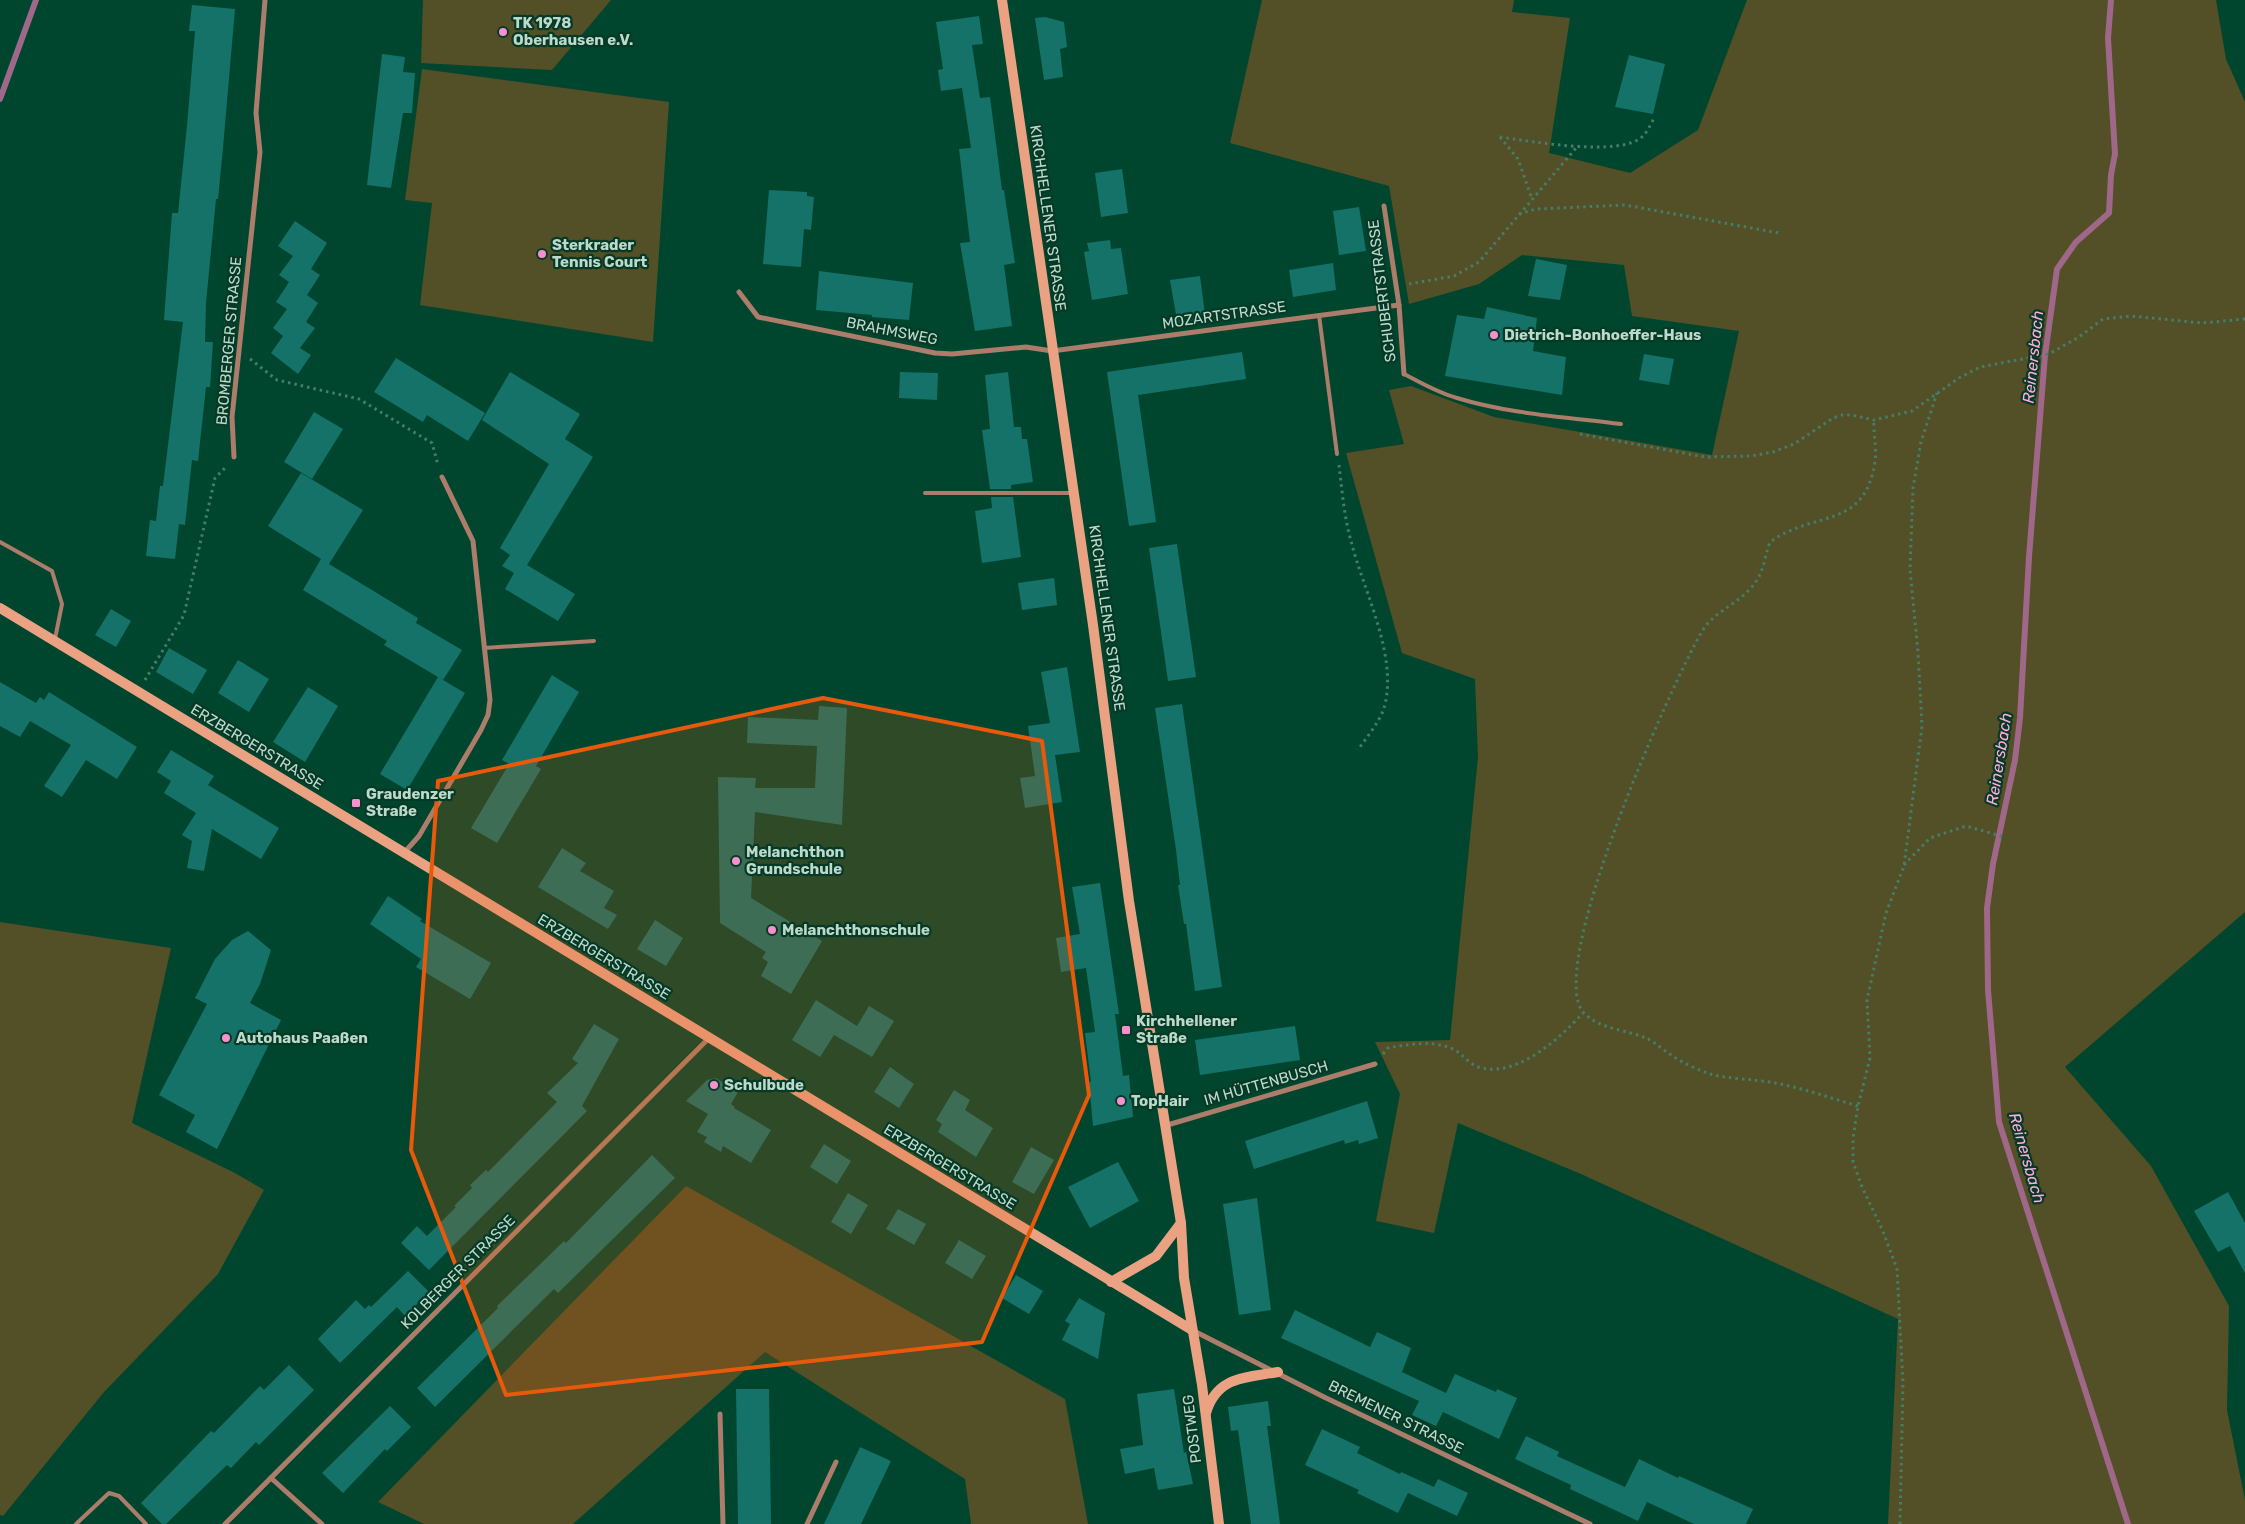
<svg xmlns="http://www.w3.org/2000/svg" width="2245" height="1524" font-family="Rubik,sans-serif">
  <style>
    .green { fill: #534f26 }
    .lines { fill: none; stroke-linecap: round; stroke-linejoin: round }
    .stream { stroke: #9f6788; stroke-width: 6 }
    .building { fill: #147268 }
    .path { stroke: #467d69; stroke-width: 3; stroke-dasharray: 2.5 4; stroke-linecap: butt }
    .lane { stroke: #ac7d6a; stroke-width: 4 }
    .street { stroke: #ac7d6a; stroke-width: 5 }
    .secondary { stroke: #eba283; stroke-width: 10 }
    .marked { fill: #e8590c; fill-opacity: 0.2; stroke: #e8590c; stroke-width: 4; stroke-linejoin: round }
    .poi-dot { fill: #f790cf; stroke: #073927; stroke-width: 2 }
    .labels { text-anchor: middle; dominant-baseline: central; stroke-width: 4.5; stroke-linejoin: round; paint-order: stroke }
    .poi-label { font-size: 15px; font-weight: bold; fill: #bcdacb; stroke: #073927; text-anchor: start }
    .street-label { font-size: 15px; fill: #bcdacb; stroke: #073927 }
    .water-label { font-size: 16px; font-style: italic; fill: #ffaddd; stroke: #073927 }
  </style>
  <rect width="100%" height="100%" fill="#00462f"/>
  <!-- green -->
  <g class="green">
    <polygon points="423,0 611,0 552,70 421,63"/>
    <polygon points="1262,0 1514,0 1512,12 1570,18 1549,153 1630,173 1698,130 1747,0 2216,0 2226,59 2245,102 2245,912 2065,1067 2151,1166 2229,1306 2227,1410 2245,1500 2245,1524 1888,1524 1898,1319 1581,1174 1458,1123 1434,1233 1376,1221 1400,1094 1375,1042 1450,1040 1478,757 1475,679 1402,653 1346,453 1404,444 1389,390 1411,386 1494,417 1712,455 1739,331 1632,316 1624,265 1522,255 1479,284 1409,304 1389,186 1230,143"/>
    <polygon points="422,69 669,102 653,342 420,305 432,203 405,200"/>
    <polygon points="0,922 171,948 132,1123 235,1173 264,1190 218,1274 104,1392 3,1516 0,1515"/>
    <polygon points="686,1186 1065,1399 1088,1524 971,1524 965,1479 765,1352 573,1524 424,1524 378,1502"/>
  </g>
  <g class="lines">
    <!-- stream -->
    <g class="stream">
      <polyline points="2111,0 2108,38 2115,154 2111,175 2109,213 2076,242 2057,269 2045,355 2029,557 2020,718 2015,760 1993,864 1987,908 1988,990 1999,1122 2128,1524"/>
      <polyline points="0,99 36,0"/>
    </g>
  </g>
  <!-- building -->
  <g class="building">
    <polygon points="192,5 235,9 223,148 218,199 216,199 206,303 205,342 213,342 210,387 206,387 198,461 192,460 185,525 179,524 175,559 146,556 150,520 156,521 160,486 163,486 183,322 164,320 172,213 178,213 187,126 195,31 189,31"/>
    <polygon points="979,16 983,44 972,45 980,98 990,97 1002,190 1004,190 1015,263 1004,265 1012,326 975,331 960,243 970,242 959,149 971,148 962,88 941,91 938,70 943,69 936,22"/>
    <polygon points="1045,17 1064,22 1067,47 1060,49 1063,77 1044,80 1035,18"/>
    <polygon points="382,54 405,57 403,72 415,73 412,113 403,113 391,188 367,185"/>
    <polygon points="1629,55 1665,64 1653,114 1615,107"/>
    <polygon points="1122,169 1128,213 1101,217 1095,173"/>
    <polygon points="769,190 807,192 807,196 814,197 811,230 804,229 801,267 763,264"/>
    <polygon points="1359,207 1366,251 1339,255 1333,211"/>
    <polygon points="295,221 327,243 311,269 320,275 307,295 318,303 306,322 315,328 300,348 311,355 298,374 271,353 283,336 273,328 287,309 276,302 289,282 279,275 293,256 278,246"/>
    <polygon points="1110,240 1111,249 1121,248 1128,294 1092,300 1084,252 1089,251 1087,243"/>
    <polygon points="1536,259 1567,265 1560,300 1528,296"/>
    <polygon points="1333,263 1336,290 1293,297 1289,270"/>
    <polygon points="819,271 913,283 909,320 872,317 872,315 816,310"/>
    <polygon points="1200,276 1206,322 1178,326 1170,280"/>
    <polygon points="1487,307 1537,318 1533,351 1566,357 1562,395 1445,376 1457,315 1484,319"/>
    <polygon points="1242,352 1246,379 1138,395 1156,522 1129,526 1107,372"/>
    <polygon points="1644,354 1674,359 1669,385 1639,380"/>
    <polygon points="396,358 485,413 468,441 427,415 423,422 374,392"/>
    <polygon points="510,372 580,414 565,439 593,457 527,565 575,594 558,621 505,589 514,573 502,566 510,555 500,548 549,464 482,420"/>
    <polygon points="900,372 938,373 937,400 899,398"/>
    <polygon points="1008,372 1014,427 1021,427 1022,439 1027,439 1033,482 1011,485 1011,489 990,489 982,430 990,429 985,375"/>
    <polygon points="314,412 343,429 312,479 284,462"/>
    <polygon points="301,473 363,510 329,564 418,618 416,623 462,650 443,680 384,645 387,641 303,590 321,559 268,526"/>
    <polygon points="991,497 1013,497 1021,557 982,563 975,511 992,508"/>
    <polygon points="1177,544 1196,677 1168,681 1149,548"/>
    <polygon points="1054,578 1057,605 1022,610 1018,583"/>
    <polygon points="111,609 131,621 116,647 95,635"/>
    <polygon points="169,648 207,670 193,694 156,672"/>
    <polygon points="238,660 269,679 249,712 218,693"/>
    <polygon points="1067,667 1080,752 1055,755 1062,802 1025,808 1020,778 1035,776 1028,726 1050,723 1041,672"/>
    <polygon points="552,675 579,692 536,766 541,769 497,843 471,828 509,764 502,760"/>
    <polygon points="438,677 465,693 407,790 380,774"/>
    <polygon points="0,682 36,703 40,697 44,700 49,692 137,747 117,779 86,760 62,797 44,786 71,745 30,721 20,737 0,726"/>
    <polygon points="308,687 338,706 305,762 273,742"/>
    <polygon points="1182,704 1222,987 1195,991 1186,924 1184,924 1178,885 1180,885 1176,850 1155,708"/>
    <polygon points="819,706 847,708 842,825 755,812 751,898 822,941 791,994 761,976 768,962 762,958 766,952 720,923 718,777 756,778 755,788 815,788 817,746 747,743 748,717 818,720"/>
    <polygon points="171,750 214,776 208,785 279,828 261,859 212,829 204,871 187,868 192,841 182,835 196,813 164,793 171,781 157,772"/>
    <polygon points="562,848 586,863 580,871 614,891 604,908 617,915 608,929 538,887"/>
    <polygon points="1100,883 1119,1014 1115,1014 1123,1076 1129,1075 1133,1117 1093,1126 1089,1082 1091,1082 1085,1033 1095,1032 1086,968 1061,972 1056,938 1080,934 1072,887"/>
    <polygon points="388,896 422,919 420,921 491,963 470,999 416,967 421,959 370,924"/>
    <polygon points="655,920 683,938 666,966 637,949"/>
    <polygon points="248,931 271,950 260,984 250,1003 281,1020 217,1149 186,1132 195,1115 159,1095 207,1004 195,998 215,959 232,940"/>
    <polygon points="816,1000 857,1026 869,1006 894,1021 872,1057 834,1035 820,1057 792,1040"/>
    <polygon points="594,1024 619,1039 582,1106 587,1111 429,1270 401,1243 417,1226 427,1236 456,1207 454,1206 472,1188 470,1185 486,1170 488,1172 557,1102 547,1093 578,1063 572,1059"/>
    <polygon points="1295,1026 1300,1060 1200,1075 1195,1040"/>
    <polygon points="890,1067 914,1084 899,1108 874,1092"/>
    <polygon points="716,1078 738,1092 731,1104 735,1107 734,1108 771,1130 751,1163 723,1146 721,1152 704,1142 707,1137 697,1132 708,1114 686,1101 707,1080"/>
    <polygon points="954,1090 970,1100 965,1110 993,1128 976,1157 938,1132 942,1124 936,1120"/>
    <polygon points="1367,1101 1378,1138 1359,1144 1358,1140 1345,1144 1344,1140 1254,1169 1245,1141"/>
    <polygon points="824,1144 851,1161 837,1184 810,1167"/>
    <polygon points="1031,1147 1054,1160 1034,1194 1012,1182"/>
    <polygon points="652,1155 675,1178 558,1293 554,1289 435,1407 417,1388 498,1308 497,1306 564,1241 566,1243"/>
    <polygon points="1118,1162 1139,1201 1090,1228 1068,1187"/>
    <polygon points="2228,1192 2245,1223 2245,1273 2230,1246 2218,1252 2194,1211"/>
    <polygon points="848,1193 868,1205 851,1234 831,1222"/>
    <polygon points="1257,1198 1271,1310 1239,1315 1223,1204"/>
    <polygon points="898,1209 926,1224 914,1245 886,1229"/>
    <polygon points="959,1240 986,1256 972,1279 945,1263"/>
    <polygon points="408,1271 429,1292 405,1316 397,1307 340,1363 318,1339 356,1300 365,1309 369,1305 371,1307"/>
    <polygon points="1016,1275 1043,1291 1029,1314 1002,1298"/>
    <polygon points="1079,1298 1105,1313 1098,1359 1062,1340 1070,1324 1065,1321"/>
    <polygon points="1295,1310 1370,1347 1377,1332 1411,1348 1402,1372 1446,1393 1455,1374 1496,1392 1497,1389 1517,1398 1499,1439 1443,1412 1436,1426 1412,1415 1419,1401 1281,1338"/>
    <polygon points="289,1365 314,1390 259,1445 256,1442 231,1468 227,1465 166,1524 162,1524 141,1503 211,1431 214,1433 260,1386 264,1390"/>
    <polygon points="736,1389 769,1389 771,1524 738,1524"/>
    <polygon points="1174,1389 1184,1453 1186,1452 1193,1484 1158,1490 1154,1468 1125,1474 1120,1449 1143,1445 1137,1394"/>
    <polygon points="1268,1401 1271,1426 1267,1426 1280,1524 1251,1524 1238,1430 1231,1431 1228,1407"/>
    <polygon points="390,1406 411,1427 387,1451 385,1449 343,1493 322,1473"/>
    <polygon points="1322,1429 1360,1447 1357,1453 1400,1474 1401,1472 1434,1487 1438,1479 1468,1493 1457,1516 1408,1493 1398,1513 1357,1493 1359,1490 1305,1465"/>
    <polygon points="1526,1436 1559,1452 1557,1456 1625,1487 1639,1459 1678,1478 1679,1476 1753,1509 1746,1524 1694,1524 1647,1502 1638,1521 1570,1489 1571,1485 1515,1459"/>
    <polygon points="860,1447 891,1461 861,1524 824,1524"/>
  </g>
  <g class="lines">
    <!-- path -->
    <g class="path">
      <path d="M1500,137C1529,141 1622,158 1643,136C1648,131 1651,123 1655,117"/>
      <polyline points="1500,137 1518,159 1532,199"/>
      <polyline points="1519,214 1536,209 1625,205 1779,233"/>
      <polyline points="1409,284 1454,276 1479,262 1576,148"/>
      <polyline points="250,359 277,380 359,399 432,443 438,465"/>
      <polyline points="1580,434 1705,457 1751,456 1773,452 1794,444 1833,418 1842,415 1852,415 1874,420 1912,411 1959,378 1980,367 2049,354 2079,337 2103,319 2131,316 2202,323 2245,319"/>
      <path d="M1339,465C1342,490 1344,516 1351,541C1363,590 1399,657 1384,708C1379,723 1366,738 1358,750"/>
      <polyline points="145,680 184,615 215,478 226,467"/>
      <polyline points="1904,865 1930,838 1966,826 2004,837"/>
      <path d="M1383,1054L1388,1048C1410,1044 1432,1040 1453,1049C1462,1053 1469,1064 1478,1067C1516,1079 1559,1039 1583,1013"/>
      <path d="M1858,1106C1830,1098 1803,1088 1775,1083C1756,1079 1726,1079 1710,1074C1698,1070 1683,1063 1673,1056C1664,1051 1655,1042 1646,1038C1627,1030 1600,1029 1585,1014C1541,975 1672,683 1701,633C1713,612 1733,607 1749,590C1765,574 1763,560 1770,542C1816,509 1864,531 1875,462C1877,448 1873,434 1874,420"/>
      <polyline points="1900,1524 1903,1383 1897,1269 1882,1229 1862,1187 1853,1162 1853,1138 1858,1106 1870,1058 1867,1000 1886,913 1904,866 1922,726 1918,652 1910,570 1913,488 1921,442 1937,393"/>
    </g>
    <!-- lane -->
    <g class="lane">
      <polyline points="1319,315 1337,454"/>
      <path d="M1404,374C1421,383 1438,393 1457,398C1509,414 1566,417 1621,424"/>
      <polyline points="925,493 1073,493"/>
      <polyline points="0,542 52,571 62,604 55,639"/>
      <polyline points="484,648 594,641"/>
      <polyline points="76,1524 109,1493 119,1496 146,1524"/>
    </g>
    <!-- street -->
    <g class="street">
      <polyline points="1384,206 1399,305 1404,374"/>
      <polyline points="739,292 758,317 935,353 952,354 1026,347 1052,351 1399,305"/>
      <polyline points="234,457 232,417 260,152 256,113 265,0"/>
      <polyline points="403,854 419,836 481,730 488,715 490,700 473,541 442,477"/>
      <polyline points="1164,1126 1375,1064"/>
      <polyline points="1192,1330 1326,1398 1590,1524"/>
      <polyline points="720,1414 723,1524"/>
      <polyline points="271,1478 322,1524"/>
      <polyline points="225,1524 709,1038"/>
      <polyline points="807,1524 836,1462"/>
    </g>
    <!-- secondary -->
    <g class="secondary">
      <polyline points="1002,0 1093,625 1129,901 1181,1223 1184,1278 1202,1385 1219,1524"/>
      <polyline points="0,608 1192,1330"/>
      <polyline points="1111,1282 1156,1256 1181,1223"/>
      <path d="M1206,1413C1217,1376 1245,1378 1278,1372"/>
    </g>
  </g>
  <!-- marked area -->
  <path class="marked" d="M823,698L1042,741L1089,1095L982,1342L506,1395L411,1150L438,781Z"/>
  <!-- markers -->
  <g class="poi-dot">
    <circle cx="503" cy="32" r="5"/>
    <circle cx="542" cy="254" r="5"/>
    <circle cx="1494" cy="335" r="5"/>
    <rect x="351" y="798" width="10" height="10" rx="2.5"/>
    <circle cx="736" cy="861" r="5"/>
    <circle cx="772" cy="930" r="5"/>
    <rect x="1121" y="1025" width="10" height="10" rx="2.5"/>
    <circle cx="226" cy="1038" r="5"/>
    <circle cx="714" cy="1085" r="5"/>
    <circle cx="1121" cy="1101" r="5"/>
  </g>
  <g class="labels">
    <!-- poi labels -->
    <g class="poi-label">
      <text x="513" y="23">TK 1978<tspan x="513" dy="17">Oberhausen e.V.</tspan></text>
      <text x="552" y="245">Sterkrader<tspan x="552" dy="17">Tennis Court</tspan></text>
      <text x="1504" y="335">Dietrich-Bonhoeffer-Haus</text>
      <text x="366" y="794">Graudenzer<tspan x="366" dy="17">Straße</tspan></text>
      <text x="746" y="852">Melanchthon<tspan x="746" dy="17">Grundschule</tspan></text>
      <text x="782" y="930">Melanchthonschule</text>
      <text x="1136" y="1021">Kirchhellener<tspan x="1136" dy="17">Straße</tspan></text>
      <text x="236" y="1038">Autohaus Paaßen</text>
      <text x="724" y="1085">Schulbude</text>
      <text x="1131" y="1101">TopHair</text>
    </g>
    <!-- street labels -->
    <g class="street-label">
      <text transform="translate(1048 218) rotate(82)">KIRCHHELLENER STRASSE</text>
      <text transform="translate(1382 291) rotate(-97)">SCHUBERTSTRASSE</text>
      <text transform="translate(1224 315) rotate(-8)">MOZARTSTRASSE</text>
      <text transform="translate(892 331) rotate(11)">BRAHMSWEG</text>
      <text transform="translate(229 341) rotate(-85)">BROMBERGER STRASSE</text>
      <text transform="translate(1107 618) rotate(82)">KIRCHHELLENER STRASSE</text>
      <text transform="translate(257 747) rotate(31)">ERZBERGERSTRASSE</text>
      <text transform="translate(604 957) rotate(31)">ERZBERGERSTRASSE</text>
      <text transform="translate(1266 1083) rotate(-16)">IM HÜTTENBUSCH</text>
      <text transform="translate(950 1167) rotate(31)">ERZBERGERSTRASSE</text>
      <text transform="translate(458 1272) rotate(-45)">KOLBERGER STRASSE</text>
      <text transform="translate(1396 1417) rotate(26)">BREMENER STRASSE</text>
      <text transform="translate(1192 1429) rotate(-97)">POSTWEG</text>
    </g>
    <!-- water labels -->
    <g class="water-label">
      <text transform="translate(2033 357) rotate(-84)">Reinersbach</text>
      <text transform="translate(1999 759) rotate(-81)">Reinersbach</text>
      <text transform="translate(2027 1158) rotate(74)">Reinersbach</text>
    </g>
  </g>
</svg>
